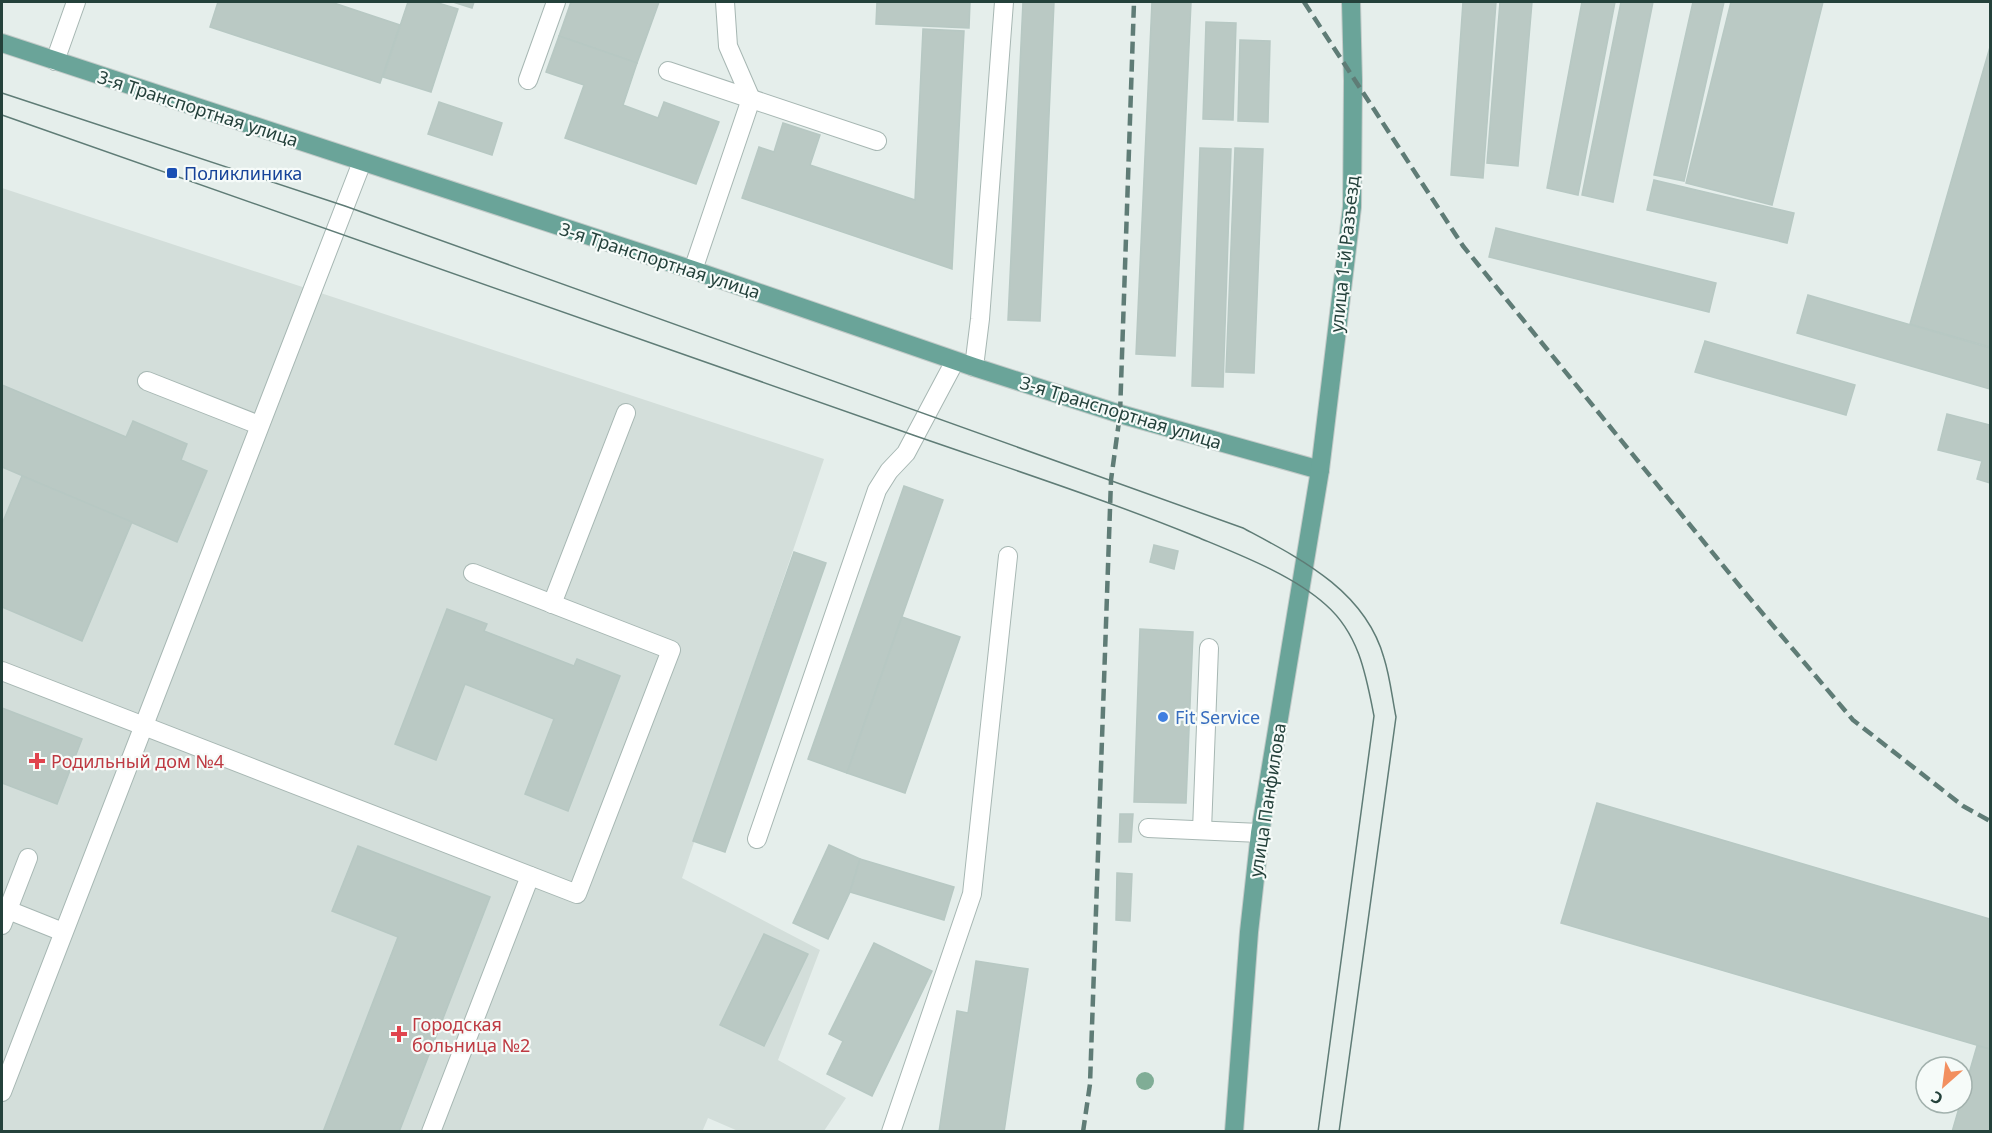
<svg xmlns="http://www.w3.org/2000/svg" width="1992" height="1133" font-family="'Noto Sans',sans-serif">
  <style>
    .built { fill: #d3deda }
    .building { fill: #bac9c4; stroke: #b7c8c3; stroke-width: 1.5 }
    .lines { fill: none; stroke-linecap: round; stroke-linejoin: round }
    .minor-casing { stroke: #a7b7b3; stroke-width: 20 }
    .major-casing { stroke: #c2cac8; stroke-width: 20 }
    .minor { stroke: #fff; stroke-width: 18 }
    .major { stroke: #6aa499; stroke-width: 18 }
    .tram { stroke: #5f7c76; stroke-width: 1.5 }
    .rail { stroke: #5f7c76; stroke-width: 4.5; stroke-dasharray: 12 6; stroke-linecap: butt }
    .tree { fill: #80ad96 }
    .transit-dot { fill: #1a4fb4; stroke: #f6fbf9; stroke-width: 2 }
    .shop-dot { fill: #3f7fe0; stroke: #f6fbf9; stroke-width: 2 }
    .health-dot { fill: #e0444e; stroke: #f6fbf9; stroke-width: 2 }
    .labels { text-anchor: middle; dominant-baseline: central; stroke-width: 4.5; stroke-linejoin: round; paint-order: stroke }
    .street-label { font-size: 18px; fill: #24413b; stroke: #f6fbf9 }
    .transit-label { font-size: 18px; fill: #164399; stroke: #f6fbf9; text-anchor: start }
    .shop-label { font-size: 18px; fill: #366cbe; stroke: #f6fbf9; text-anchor: start }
    .health-label { font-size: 18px; fill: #be3a42; stroke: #f6fbf9; text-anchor: start }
  </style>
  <rect width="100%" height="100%" fill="#e5eeeb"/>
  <!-- built -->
  <polygon class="built" points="2,188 824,459 682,878 820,950 778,1060 846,1098 824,1131 738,1131 708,1118 702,1132 2,1132"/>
  <!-- building -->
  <g class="building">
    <polygon points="218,2 331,2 400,25 380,83 210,27"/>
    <polygon points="408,2 435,2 458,9 431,92 383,77"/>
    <polygon points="453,2 474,2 472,8"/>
    <polygon points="571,2 659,2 637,63 559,36"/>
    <polygon points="877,2 970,2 969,28 876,24"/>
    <polygon points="1023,2 1054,2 1040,321 1008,320"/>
    <polygon points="1152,2 1191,2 1175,356 1136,354"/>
    <polygon points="1463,2 1496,2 1483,178 1451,175"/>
    <polygon points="1500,2 1532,2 1518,166 1487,163"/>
    <polygon points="1582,2 1615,2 1578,195 1547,188"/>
    <polygon points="1621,2 1653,2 1613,202 1582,195"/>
    <polygon points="1693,2 1724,2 1684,181 1654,175"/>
    <polygon points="1731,2 1823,2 1772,205 1686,183"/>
    <polygon points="1206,22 1236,23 1233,120 1203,119"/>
    <polygon points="923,29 964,31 952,269 742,198 759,147 774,152 783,123 820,135 810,165 915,200"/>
    <polygon points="559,36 637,63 623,105 658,118 664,102 719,122 696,184 565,138 584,85 546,72"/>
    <polygon points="1240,40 1270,41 1268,122 1238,121"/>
    <polygon points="1990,47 1990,347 1910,324"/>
    <polygon points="439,102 502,123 492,155 428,134"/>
    <polygon points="1200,148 1231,149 1223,387 1192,386"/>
    <polygon points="1235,148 1263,149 1254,373 1226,372"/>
    <polygon points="1654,180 1794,213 1787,243 1647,210"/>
    <polygon points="1496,228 1716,283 1709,312 1489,257"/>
    <polygon points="1808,295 1990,348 1990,389 1797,333"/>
    <polygon points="1705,341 1855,385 1846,415 1695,372"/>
    <polygon points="2,385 126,437 133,421 187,444 181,460 207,471 177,542 2,467"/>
    <polygon points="1947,414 1990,425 1990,483 1977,479 1982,461 1938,450"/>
    <polygon points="22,476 132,522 82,641 2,607 2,524"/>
    <polygon points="904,486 943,500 847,773 808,759"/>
    <polygon points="1154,545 1178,551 1174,569 1150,562"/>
    <polygon points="794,552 826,563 725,852 693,841"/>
    <polygon points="447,609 487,624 484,631 574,666 577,659 620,676 568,811 525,794 554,719 465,684 436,760 395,744"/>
    <polygon points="902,617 960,637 905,793 847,773"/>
    <polygon points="1140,629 1193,632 1186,803 1134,802"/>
    <polygon points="2,708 82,739 57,804 2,783"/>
    <polygon points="1597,803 1990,919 1990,1049 1561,923"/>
    <polygon points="1120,814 1133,814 1131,842 1119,842"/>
    <polygon points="829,845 860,859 850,892 828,939 793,923"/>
    <polygon points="358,846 490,897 399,1132 323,1132 398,937 332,911"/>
    <polygon points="860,859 954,887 944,920 850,892"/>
    <polygon points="1117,873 1132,874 1130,921 1116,920"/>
    <polygon points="764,934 808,954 764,1046 720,1025"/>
    <polygon points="874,943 932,971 872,1096 827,1074 843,1041 829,1034"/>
    <polygon points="976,961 1028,969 1004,1132 939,1132 957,1011 968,1013"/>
    <polygon points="1977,1046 1990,1049 1990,1132 1952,1132"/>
  </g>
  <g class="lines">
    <defs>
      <g id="minor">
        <polyline points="55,61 76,2"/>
        <polyline points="668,71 877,141"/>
        <polyline points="528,80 556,2"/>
        <polyline points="693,270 751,99 728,46 725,2"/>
        <polyline points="974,367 980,319 1004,2"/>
        <polyline points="147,381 259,425"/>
        <polyline points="552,604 626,413"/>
        <polyline points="2,671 577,894 671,650 473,573"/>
        <polyline points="1148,828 1260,833"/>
        <polyline points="1202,830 1209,648"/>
        <polyline points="757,839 877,490 889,471 906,453 955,361"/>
        <polyline points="8,910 63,932"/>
        <polyline points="2,925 28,858"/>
        <polyline points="2,1092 362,162"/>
        <polyline points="431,1132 530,876"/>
        <polyline points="891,1132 972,894 1008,556"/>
      </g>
      <g id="major">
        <polyline points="2,43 693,270 974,367 1120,414 1320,470"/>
        <polyline points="1234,1132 1249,932 1260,833 1320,470 1352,207 1353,81 1351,2"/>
      </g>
    </defs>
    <!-- minor casing -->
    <use href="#minor" class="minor-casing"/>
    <!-- major casing -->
    <use href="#major" class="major-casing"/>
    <!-- minor -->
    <use href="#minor" class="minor"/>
    <!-- major -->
    <use href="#major" class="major"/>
    <!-- tram -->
    <g class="tram">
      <path d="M2,93L345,206L1243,528C1299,558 1365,590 1384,658C1390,677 1392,697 1396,717L1339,1132"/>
      <path d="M2,115C306,219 609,328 913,435C1008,468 1104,499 1197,537C1238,554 1293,575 1326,605C1359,634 1366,675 1374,716L1318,1132"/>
    </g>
    <!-- rail -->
    <g class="rail">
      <polyline points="1304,2 1463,246 1747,595 1853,720 1963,806 1990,821"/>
      <polyline points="1083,1132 1090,1084 1111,480 1120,414 1134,2"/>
    </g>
  </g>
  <!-- trees -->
  <circle class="tree" cx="1145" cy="1081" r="9"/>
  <!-- markers -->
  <rect class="transit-dot" x="166" y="167" width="12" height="12" rx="3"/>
  <circle class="shop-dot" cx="1163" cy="717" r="6"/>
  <g class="health-dot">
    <path d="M34 752h6v6h6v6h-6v6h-6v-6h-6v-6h6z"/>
    <path d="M396 1025h6v6h6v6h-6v6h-6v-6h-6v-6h6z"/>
  </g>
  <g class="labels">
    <!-- street labels -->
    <g class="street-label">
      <text transform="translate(198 108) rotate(18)">3-я Транспортная улица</text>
      <text transform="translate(1344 254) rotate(-84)">улица 1-й Разъезд</text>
      <text transform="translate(660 260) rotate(18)">3-я Транспортная улица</text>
      <text transform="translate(1121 412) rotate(17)">3-я Транспортная улица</text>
      <text transform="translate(1267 800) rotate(-81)">улица Панфилова</text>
    </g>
    <!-- transit labels -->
    <g class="transit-label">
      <text x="184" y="173">Поликлиника</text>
    </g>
    <!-- shop labels -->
    <g class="shop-label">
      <text x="1175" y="717">Fit Service</text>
    </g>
    <!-- health labels -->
    <g class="health-label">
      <text x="51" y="761">Родильный дом №4</text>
      <text x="412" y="1024">Городская<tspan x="412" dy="21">больница №2</tspan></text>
    </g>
  </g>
  <!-- border -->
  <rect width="1992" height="1133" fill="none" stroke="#24413b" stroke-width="6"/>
  <!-- north arrow -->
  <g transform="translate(1944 1085) rotate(208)"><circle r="28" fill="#f6fbf9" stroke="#a2b1ad" stroke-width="1.5"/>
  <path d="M0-4.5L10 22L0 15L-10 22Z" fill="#f28f5f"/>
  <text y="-9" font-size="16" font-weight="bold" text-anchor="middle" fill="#24413b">С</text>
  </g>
</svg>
